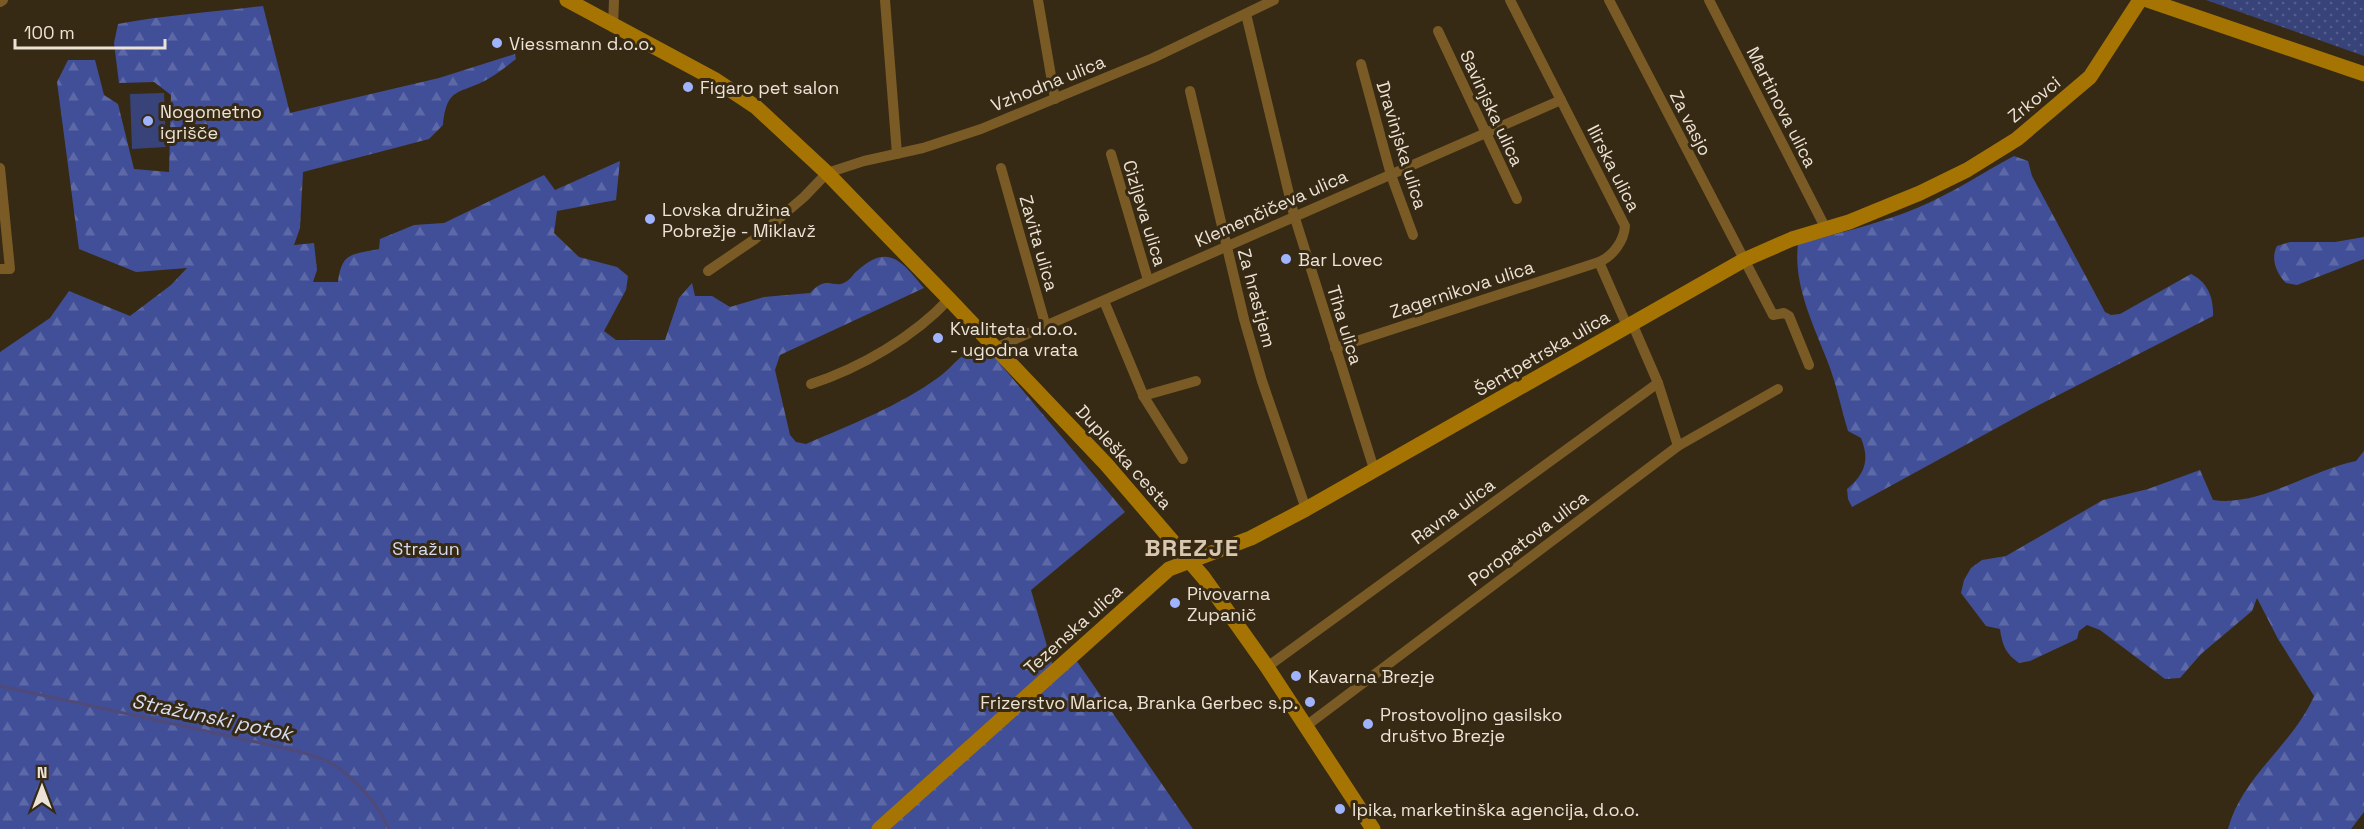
<svg xmlns="http://www.w3.org/2000/svg" width="2364" height="829" font-family="'Space Grotesk',sans-serif">
	<defs>
		<pattern id="grass-dots" width="8" height="8" patternUnits="userSpaceOnUse" patternTransform="scale(1.5)"><rect width="8" height="8" fill="#38437a"/><path d="M2 2h.1M6 6h.1" fill="none" stroke="#555e8c" stroke-width="1.8" stroke-linecap="round"/></pattern>
		<pattern id="forest-firs" width="22" height="20" patternUnits="userSpaceOnUse" patternTransform="scale(1.5)"><rect width="22" height="20" fill="#414f99"/><path d="M5 1l3.5 6h-7zM16 11l3.5 6h-7z" fill="#5d68a6"/></pattern>
	</defs>
	<rect width="100%" height="100%" fill="#372a14"/>
	<polygon fill="url(#grass-dots)" points="2206,0 2364,0 2364,56"/>
	<g fill="url(#forest-firs)">
		<path d="M 263,6 L 290,113 L 439,78 L 515,54 L 516,59 C 507,66 498,73 488,79 C 459,95 447,86 443,125 L 429,139 L 303,172 L 300,228 L 294,245 L 314,243 L 317,270 L 313,282 L 338,282 C 342,252 351,255 379,249 L 380,239 L 414,225 L 444,223 L 544,175 L 555,190 L 620,161 L 616,200 L 557,211 L 554,233 L 579,257 L 617,267 L 628,276 L 626,290 L 604,331 L 616,340 L 665,340 L 679,298 L 692,283 L 695,296 L 712,296 L 730,307 L 764,297 L 810,293 C 828,273 834,291 847,281 C 851,279 853,274 857,271 C 889,242 902,262 924,288 L 780,355 L 775,370 L 790,435 L 796,442 L 806,444 C 852,424 899,406 939,377 C 954,366 961,352 980,347 L 992,354 L 1125,512 L 1031,590 L 1055,674 L 1076,660 L 1193,829 L 0,829 L 0,352 L 50,318 L 69,291 L 130,316 L 171,285 L 187,268 L 136,272 L 79,249 L 57,82 L 68,60 L 95,60 L 104,95 L 118,104 L 134,169 L 169,172 L 171,95 L 154,82 L 119,83 L 114,43 L 118,24 C 166,15 215,12 263,6 Z"/>
		<path d="M 2014,156 L 2028,161 L 2032,176 L 2105,312 L 2111,315 L 2120,314 L 2191,274 C 2208,282 2214,299 2213,316 L 2035,407 L 1852,507 L 1848,499 L 1847,489 C 1865,474 1870,460 1861,438 L 1848,431 C 1841,408 1836,382 1827,360 C 1813,324 1793,284 1798,244 C 1838,233 1879,224 1917,208 C 1951,194 1982,173 2014,156 Z"/>
		<path d="M 2364,237 L 2364,259 L 2297,285 L 2286,283 C 2277,274 2270,259 2277,246 L 2290,242 L 2335,242 Z"/>
		<path d="M 2364,451 L 2364,812 L 2351,829 L 2228,829 C 2242,776 2293,745 2314,696 L 2278,639 L 2257,598 L 2252,611 L 2201,654 L 2180,678 L 2165,679 L 2100,630 L 2087,625 L 2079,631 L 2077,639 L 2030,661 L 2019,663 C 2006,654 2002,645 2000,629 L 1986,626 L 1961,593 L 1964,580 L 1971,568 L 1982,560 L 2006,556 L 2103,500 L 2148,489 L 2200,470 L 2213,500 C 2260,507 2310,470 2356,461 Z"/>
	</g>
	<polygon fill="#38437a" points="164,93 166,147 132,149 130,94"/>
	<g fill="none" stroke-linecap="round" stroke-linejoin="round">
		<path stroke="#504a78" stroke-width="3" d="M 0,686 L 297,751 C 307,754 319,757 329,762 C 354,776 377,803 389,829"/>
		<g stroke="#7a5b25" stroke-width="10">
			<polyline points="885,0 897,154"/>
			<polyline points="1038,0 1055,99"/>
			<polyline points="1609,0 1771,311 1773,315 1784,313 1789,316 1809,365"/>
			<polyline points="1709,0 1826,229"/>
			<polyline points="0,2 3,0"/>
			<polyline points="1246,14 1294,215 1374,469"/>
			<polyline points="613,27 614,0"/>
			<polyline points="1438,31 1517,199"/>
			<polyline points="1361,64 1391,175 1413,235"/>
			<polyline points="1190,91 1244,319 1262,381 1306,509"/>
			<polyline points="1111,154 1148,280"/>
			<polyline points="0,168 10,269 0,269"/>
			<polyline points="1001,168 1046,327"/>
			<polyline points="1599,262 1624,319 1635,330 1658,383 1678,446"/>
			<polyline points="708,271 755,239 804,197 827,173 864,161 923,148 981,129 1153,58 1274,0"/>
			<polyline points="1104,301 1144,397 1183,459"/>
			<polyline points="995,348 1561,100"/>
			<path d="M 1335,348 L 1599,262 C 1613,256 1624,241 1625,226 L 1510,0"/>
			<path d="M 811,384 C 860,368 914,337 949,299"/>
			<polyline points="1143,396 1196,381"/>
			<polyline points="1267,667 1658,383"/>
			<polyline points="1306,726 1678,446 1778,389"/>
		</g>
		<g stroke="#a57403" stroke-width="15">
			<polyline points="567,0 714,79 756,107 827,173 949,299 1106,464 1204,578 1267,667 1373,829"/>
			<polyline points="2147,0 2364,74"/>
			<polyline points="879,829 1169,569 1251,538 1306,509 1744,260 1792,239 1849,222 1920,193 1967,170 2017,139 2090,77 2140,0"/>
		</g>
	</g>
	<g fill="#a0b3fd" stroke="#372a14" stroke-width="2">
		<circle cx="497" cy="43" r="6"/>
		<circle cx="688" cy="87" r="6"/>
		<circle cx="148" cy="121" r="6"/>
		<circle cx="650" cy="219" r="6"/>
		<circle cx="1286" cy="259" r="6"/>
		<circle cx="938" cy="338" r="6"/>
		<circle cx="1175" cy="603" r="6"/>
		<circle cx="1296" cy="676" r="6"/>
		<circle cx="1310" cy="702" r="6"/>
		<circle cx="1368" cy="724" r="6"/>
		<circle cx="1340" cy="809" r="6"/>
	</g>
	<g text-anchor="middle" dominant-baseline="central" stroke-width="6" stroke-linejoin="round" paint-order="stroke">
		<g font-size="18" fill="#ece3d6" stroke="#372a14" text-anchor="start">
			<text x="509" y="43">Viessmann d.o.o.</text>
			<text x="700" y="87">Figaro pet salon</text>
			<text x="160" y="111">Nogometno<tspan x="160" dy="21">igrišče</tspan></text>
			<text x="662" y="209">Lovska družina<tspan x="662" dy="21">Pobrežje - Miklavž</tspan></text>
			<text x="1298" y="259">Bar Lovec</text>
			<text x="950" y="328">Kvaliteta d.o.o.<tspan x="950" dy="21">- ugodna vrata</tspan></text>
			<text x="1187" y="593">Pivovarna<tspan x="1187" dy="21">Zupanič</tspan></text>
			<text x="1308" y="676">Kavarna Brezje</text>
			<text x="1298" y="702" text-anchor="end">Frizerstvo Marica, Branka Gerbec s.p.</text>
			<text x="1380" y="714">Prostovoljno gasilsko<tspan x="1380" dy="21">društvo Brezje</tspan></text>
			<text x="1352" y="809">Ipika, marketinška agencija, d.o.o.</text>
		</g>
		<g font-size="18" fill="#ece3d6" stroke="#372a14">
			<text transform="translate(1048 83) rotate(-22)">Vzhodna ulica</text>
			<text transform="translate(2034 99) rotate(-39)">Zrkovci</text>
			<text transform="translate(1782 107) rotate(63)">Martinova ulica</text>
			<text transform="translate(1492 108) rotate(65)">Savinjska ulica</text>
			<text transform="translate(1691 123) rotate(63)">Za vasjo</text>
			<text transform="translate(1402 145) rotate(73)">Dravinjska ulica</text>
			<text transform="translate(1614 168) rotate(63)">Ilirska ulica</text>
			<text transform="translate(1271 208) rotate(-24)">Klemenčičeva ulica</text>
			<text transform="translate(1145 213) rotate(73)">Cizljeva ulica</text>
			<text transform="translate(1039 243) rotate(74)">Zavita ulica</text>
			<text transform="translate(1462 289) rotate(-18)">Zagernikova ulica</text>
			<text transform="translate(1257 298) rotate(75)">Za hrastjem</text>
			<text transform="translate(1345 325) rotate(73)">Tiha ulica</text>
			<text transform="translate(1542 353) rotate(-30)">Šentpetrska ulica</text>
			<text transform="translate(1124 457) rotate(48)">Dupleška cesta</text>
			<text transform="translate(1453 511) rotate(-36)">Ravna ulica</text>
			<text transform="translate(1528 538) rotate(-37)">Poropatova ulica</text>
			<text transform="translate(1073 629) rotate(-42)">Tezenska ulica</text>
		</g>
		<g font-size="18" fill="#d6ddf2" stroke="#372a14">
			<text x="426" y="548">Stražun</text>
		</g>
		<g font-size="20" font-style="italic" fill="#d7ddf2" stroke="#372a14">
			<text transform="translate(212 717) rotate(12)">Stražunski potok</text>
		</g>
		<g font-size="24" font-weight="bold" letter-spacing="1.5" fill="#d9c8af" stroke="#372a14">
			<text x="1192" y="547">BREZJE</text>
		</g>
	</g>
	<g transform="translate(42 787)" stroke="#372a14" stroke-width="4.5" paint-order="stroke">
	<path d="M0-4.5L10 22L0 15L-10 22Z" fill="#ece3d6"/>
	<text y="-9" font-size="16" font-weight="bold" text-anchor="middle" fill="#ece3d6">N</text>
	</g>
	<path d="M15 39v9h150v-9" fill="none" stroke="#ece3d6" stroke-width="3"/>
	<text x="24" y="39" font-size="18" fill="#ece3d6" stroke="#372a14" stroke-width="4.5" paint-order="stroke">100 m</text>
</svg>
